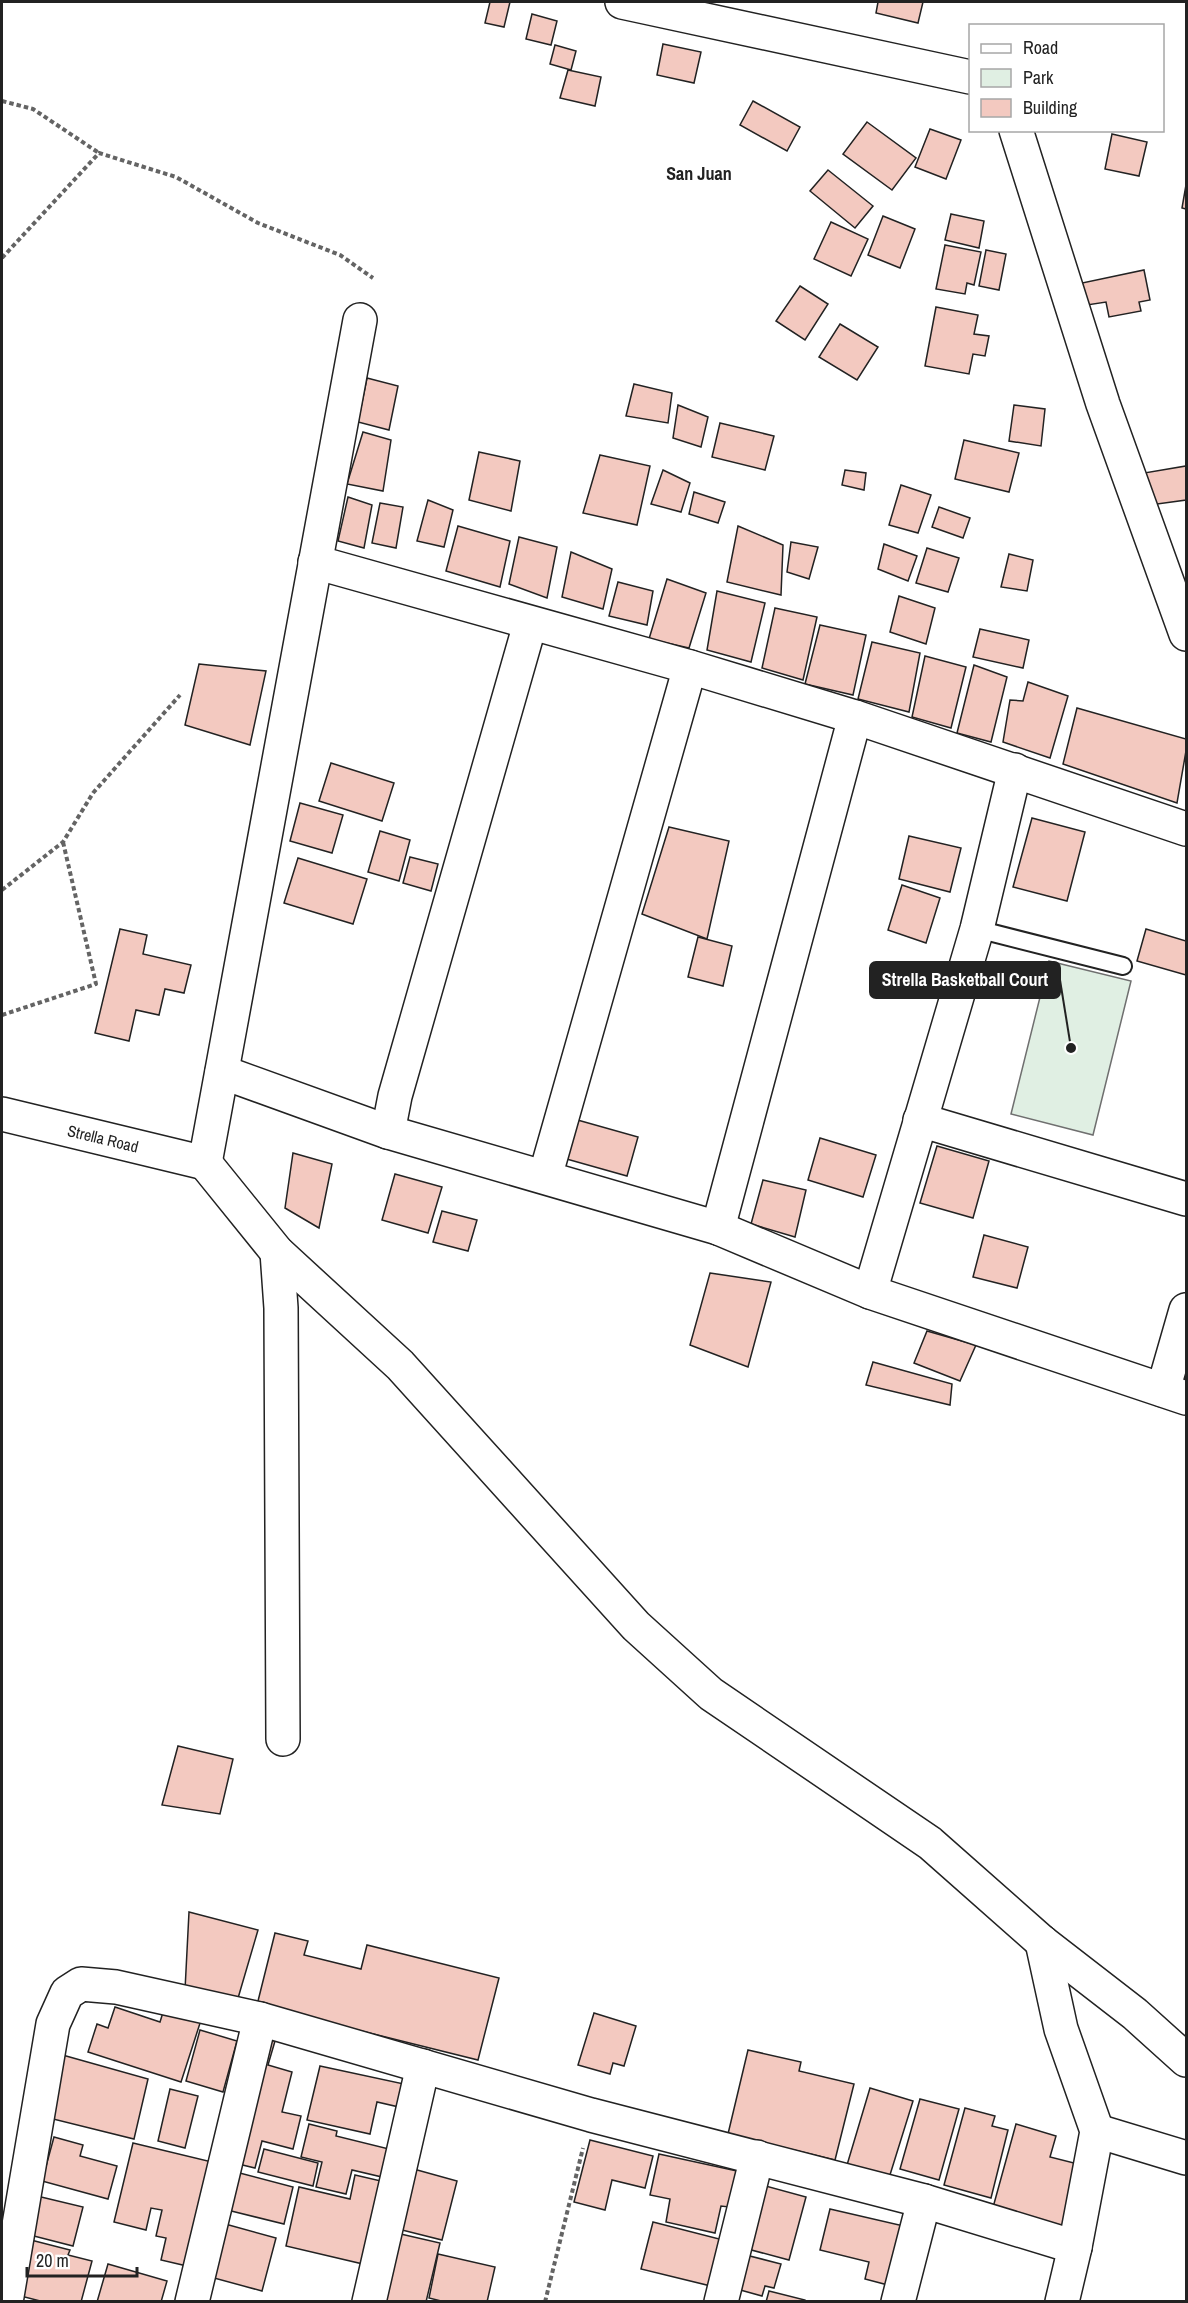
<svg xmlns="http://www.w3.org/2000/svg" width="1188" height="2303" font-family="'Archivo Narrow',sans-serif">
	<rect width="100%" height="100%" fill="#fff"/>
	<polygon fill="#e0efe3" stroke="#6f6f6f" stroke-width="1.5" points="1049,961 1131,981 1093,1135 1011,1114"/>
	<g fill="#f3c9c0" stroke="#222" stroke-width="1.5">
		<polygon points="490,2 510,2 504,27 485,23"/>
		<polygon points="878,2 923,2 918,23 876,13"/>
		<polygon points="532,14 557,21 551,45 526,39"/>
		<polygon points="663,44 701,52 694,83 657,75"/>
		<polygon points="555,45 576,51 571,70 550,64"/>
		<polygon points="568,70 601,77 595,106 560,98"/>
		<polygon points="753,101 800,127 787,151 740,125"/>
		<polygon points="867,122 916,158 892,190 843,154"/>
		<polygon points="930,129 961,140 946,179 915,167"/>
		<polygon points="1112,134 1147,142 1139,176 1105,169"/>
		<polygon points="828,170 873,206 855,228 810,191"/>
		<polygon points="1186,185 1186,209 1182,208"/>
		<polygon points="951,214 984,221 979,248 945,240"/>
		<polygon points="883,216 915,229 900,268 868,255"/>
		<polygon points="831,222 868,239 851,276 814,259"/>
		<polygon points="945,245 981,252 974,285 967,283 965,294 936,289"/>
		<polygon points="986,250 1006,254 999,290 979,286"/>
		<polygon points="1144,270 1150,300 1139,302 1141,311 1109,317 1106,302 1087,305 1082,283"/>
		<polygon points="800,286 828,304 805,340 776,321"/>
		<polygon points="936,307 978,315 974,334 989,336 985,356 973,354 969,374 925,366"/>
		<polygon points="840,324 878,347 857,380 819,357"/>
		<polygon points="367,378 398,386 389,430 358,422"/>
		<polygon points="634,384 672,393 668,423 626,416"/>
		<polygon points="678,405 708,417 701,447 673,438"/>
		<polygon points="1014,405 1045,409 1041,446 1009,441"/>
		<polygon points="720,423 774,436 765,470 712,457"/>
		<polygon points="363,432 391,440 383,491 347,484"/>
		<polygon points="964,440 1019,453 1009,492 955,479"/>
		<polygon points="479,452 520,461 511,511 469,500"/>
		<polygon points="600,455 650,466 637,525 583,513"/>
		<polygon points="1186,466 1186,500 1150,505 1144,473"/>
		<polygon points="663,470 690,483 681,512 651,504"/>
		<polygon points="845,470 866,473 864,490 842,485"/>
		<polygon points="901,485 931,495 918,533 889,525"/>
		<polygon points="694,492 725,502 718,523 689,514"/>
		<polygon points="348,497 372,505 364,548 338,541"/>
		<polygon points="428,500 453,510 444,547 417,541"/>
		<polygon points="380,503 403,507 396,548 372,543"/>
		<polygon points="939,507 970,518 963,538 932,527"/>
		<polygon points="458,526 510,541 500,587 446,571"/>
		<polygon points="738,526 783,545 781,595 727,582"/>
		<polygon points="519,537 557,547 547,598 509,584"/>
		<polygon points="791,542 818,547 809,579 787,572"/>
		<polygon points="884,544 917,556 908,581 878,569"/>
		<polygon points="927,548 959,558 948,592 916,583"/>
		<polygon points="571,552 612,569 603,609 562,597"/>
		<polygon points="1009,554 1033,560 1027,591 1001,587"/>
		<polygon points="667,579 706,593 689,648 649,639"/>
		<polygon points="618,582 653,591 647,625 609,616"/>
		<polygon points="717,591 765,603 751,662 707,650"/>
		<polygon points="899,596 935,608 926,644 890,632"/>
		<polygon points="775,608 817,617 803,680 762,668"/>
		<polygon points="820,625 866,635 853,695 805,684"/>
		<polygon points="980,629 1029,640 1023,668 973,657"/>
		<polygon points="872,642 920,653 909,712 858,699"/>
		<polygon points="925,656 966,667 951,728 912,717"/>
		<polygon points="199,664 266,671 250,745 185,725"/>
		<polygon points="974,665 1007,677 991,742 957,733"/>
		<polygon points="1028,682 1068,696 1050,758 1003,742 1010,700 1023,701"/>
		<polygon points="1077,708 1186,739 1186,751 1177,803 1063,764"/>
		<polygon points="331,763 394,783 382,821 319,801"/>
		<polygon points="300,803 343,815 332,853 290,841"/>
		<polygon points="1032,818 1085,832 1067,901 1013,887"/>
		<polygon points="669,827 729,841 707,939 642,914"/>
		<polygon points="380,831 410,840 399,881 368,872"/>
		<polygon points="909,836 961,848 950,892 899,879"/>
		<polygon points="410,857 438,864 431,891 403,883"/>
		<polygon points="298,858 367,879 353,924 284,903"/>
		<polygon points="902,885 940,898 926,943 888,930"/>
		<polygon points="120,929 147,935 143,954 191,965 184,993 165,989 159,1015 136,1010 129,1041 95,1033"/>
		<polygon points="1146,929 1186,941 1186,975 1137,961"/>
		<polygon points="698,937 732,946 723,986 688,977"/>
		<polygon points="574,1119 638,1137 627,1176 563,1158"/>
		<polygon points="820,1138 876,1155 863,1197 808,1180"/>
		<polygon points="937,1146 989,1161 973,1218 920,1203"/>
		<polygon points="293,1153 332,1164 319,1228 285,1208"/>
		<polygon points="395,1174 442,1187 428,1233 382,1220"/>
		<polygon points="763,1180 806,1190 795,1237 751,1224"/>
		<polygon points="442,1211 477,1220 468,1251 433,1242"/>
		<polygon points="984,1235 1028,1247 1017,1288 973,1277"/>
		<polygon points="710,1273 771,1282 748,1367 690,1345"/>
		<polygon points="927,1331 976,1345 960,1381 914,1363"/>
		<polygon points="873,1362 952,1384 950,1405 866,1385"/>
		<polygon points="178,1746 233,1759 220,1814 162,1805"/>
		<polygon points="189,1912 258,1930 236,2005 185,1990"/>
		<polygon points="275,1933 308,1941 304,1955 361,1969 367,1945 499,1978 478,2060 257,2005"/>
		<polygon points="165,2006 202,2017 181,2082 88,2052 97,2024 108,2028 115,2007 160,2022"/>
		<polygon points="594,2013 636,2026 624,2066 613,2063 610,2074 578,2065"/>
		<polygon points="200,2030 237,2041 223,2092 186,2081"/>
		<polygon points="260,2038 275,2041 268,2065 292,2072 282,2112 301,2116 293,2149 262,2141 255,2168 230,2162"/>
		<polygon points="748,2050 801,2062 799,2071 854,2084 835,2160 728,2134"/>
		<polygon points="59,2054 148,2079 134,2139 45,2117"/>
		<polygon points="320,2066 404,2084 399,2107 377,2102 370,2134 307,2120"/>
		<polygon points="870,2088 913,2101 889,2178 847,2165"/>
		<polygon points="170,2089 198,2096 185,2148 158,2141"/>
		<polygon points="920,2099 959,2109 939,2180 900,2169"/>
		<polygon points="965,2108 995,2116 992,2126 1008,2130 991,2198 944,2185"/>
		<polygon points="309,2124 337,2131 336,2136 389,2149 382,2177 352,2170 346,2194 316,2187 322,2162 301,2157"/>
		<polygon points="1016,2124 1056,2136 1050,2157 1078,2164 1061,2230 992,2211"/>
		<polygon points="54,2137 83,2145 80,2156 117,2166 108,2199 42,2181"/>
		<polygon points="590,2140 653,2156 645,2188 612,2180 605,2210 574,2202"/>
		<polygon points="133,2143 212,2162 187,2266 161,2260 166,2238 156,2236 162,2210 151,2208 146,2230 114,2222"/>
		<polygon points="264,2149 318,2163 313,2186 258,2172"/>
		<polygon points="659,2154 737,2171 729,2207 721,2206 715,2233 666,2222 670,2199 650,2195"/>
		<polygon points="410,2168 457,2181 442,2240 394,2228"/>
		<polygon points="232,2171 293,2187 284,2224 223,2209"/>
		<polygon points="355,2175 381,2181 363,2264 286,2246 299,2187 350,2199"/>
		<polygon points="758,2184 806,2197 789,2260 740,2247"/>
		<polygon points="37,2196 83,2207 73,2246 26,2234"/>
		<polygon points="830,2209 908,2227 888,2285 865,2279 869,2262 820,2250"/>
		<polygon points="218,2222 276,2238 262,2291 203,2275"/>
		<polygon points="653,2222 727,2241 715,2287 641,2269"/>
		<polygon points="392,2232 440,2243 426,2302 376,2302"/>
		<polygon points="27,2239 70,2250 68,2255 92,2261 81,2302 44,2302 13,2294"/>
		<polygon points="438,2254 495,2267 487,2302 445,2302 429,2298"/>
		<polygon points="742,2254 781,2264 774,2288 765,2286 762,2296 733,2288"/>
		<polygon points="108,2264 167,2281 161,2302 97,2302"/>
		<polygon points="769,2291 805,2300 805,2302 766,2302"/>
	</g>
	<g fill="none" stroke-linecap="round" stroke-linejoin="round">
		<g stroke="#222" stroke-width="20">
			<polyline id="lane" points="977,929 1123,966"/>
		</g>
		<g stroke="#222" stroke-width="36">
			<g id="street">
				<polyline points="622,2 970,77"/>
				<polyline points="1016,130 1103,404 1186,634"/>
				<polyline points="315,562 690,667 855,717 1186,829"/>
				<polyline points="222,1072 388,1132 718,1228 870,1292 1186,1398"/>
				<path id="s1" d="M 2,1114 L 205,1163"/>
				<polyline points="920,1120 1186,1199"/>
				<polyline points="388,1132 395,1096 530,624"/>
				<polyline points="205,1163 277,1252 400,1365 636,1626 711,1694 930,1843 1042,1942 1135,2014 1186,2060"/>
				<polyline points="205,1163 360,320"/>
				<polyline points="545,1177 690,667"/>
				<polyline points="718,1228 855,717"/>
				<polyline points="277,1252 281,1308 283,1739"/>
				<polyline points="870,1292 977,929 1015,770"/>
				<polyline points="1163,1390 1186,1310"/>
				<polyline points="1042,1942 1061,2029 1097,2131 1075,2247 1062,2302"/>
				<polyline points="1097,2131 1186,2158"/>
				<polyline points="6,2302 53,2024 67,1993 81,1984 116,1987 260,2019 591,2115 924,2201 1075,2247"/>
				<polyline points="192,2302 260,2019"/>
				<polyline points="369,2302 423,2066"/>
				<polyline points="721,2302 757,2157"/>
				<polyline points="898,2302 924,2201"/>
			</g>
		</g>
		<g stroke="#646464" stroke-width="4" stroke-dasharray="4.5 3" stroke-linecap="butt">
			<polyline points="2,101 33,109 99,153"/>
			<polyline points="2,258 99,153 176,177 258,223 340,255 373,278"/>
			<polyline points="2,890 63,842 93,793 180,695"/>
			<polyline points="2,1015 96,984 63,842"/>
			<polyline points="545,2302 583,2148"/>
		</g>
		<use href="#lane" stroke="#fff" stroke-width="16"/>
		<use href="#street" stroke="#fff" stroke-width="33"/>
	</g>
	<g text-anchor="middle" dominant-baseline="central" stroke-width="4.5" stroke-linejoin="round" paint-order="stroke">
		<g font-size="16" fill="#222" stroke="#fff">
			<text stroke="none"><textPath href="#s1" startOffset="104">Strella Road</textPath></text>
		</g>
		<g font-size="18" font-weight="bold" fill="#222" stroke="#fff">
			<text x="699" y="173">San Juan</text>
		</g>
	</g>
	<path fill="none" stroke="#222" stroke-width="2" d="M1071 1048L1060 980"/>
	<circle fill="#222" stroke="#fff" stroke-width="2" cx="1071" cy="1048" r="6"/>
	<rect fill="#222" stroke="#222" stroke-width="2" x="870" y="962" width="190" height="36" rx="6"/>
	<g font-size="18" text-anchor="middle" font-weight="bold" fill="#fff">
		<text x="965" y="986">Strella Basketball Court</text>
	</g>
	<rect width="1188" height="2303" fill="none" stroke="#222222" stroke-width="6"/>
	<rect x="969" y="24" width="195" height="108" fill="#ffffff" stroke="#a7a7a7" stroke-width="1.5"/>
	<rect x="981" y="44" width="30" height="9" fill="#ffffff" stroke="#a7a7a7" stroke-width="1.5"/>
	<text x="1023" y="54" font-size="18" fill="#222222">Road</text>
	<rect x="981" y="69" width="30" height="18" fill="#e0efe3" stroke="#a7a7a7" stroke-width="1.5"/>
	<text x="1023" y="84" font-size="18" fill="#222222">Park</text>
	<rect x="981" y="99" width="30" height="18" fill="#f3c9c0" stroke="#a7a7a7" stroke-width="1.5"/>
	<text x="1023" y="114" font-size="18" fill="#222222">Building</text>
	<path d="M27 2267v9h110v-9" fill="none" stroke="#222222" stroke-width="3"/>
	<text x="36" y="2267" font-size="18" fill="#222222" stroke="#ffffff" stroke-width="4.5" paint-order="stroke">20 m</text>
</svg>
